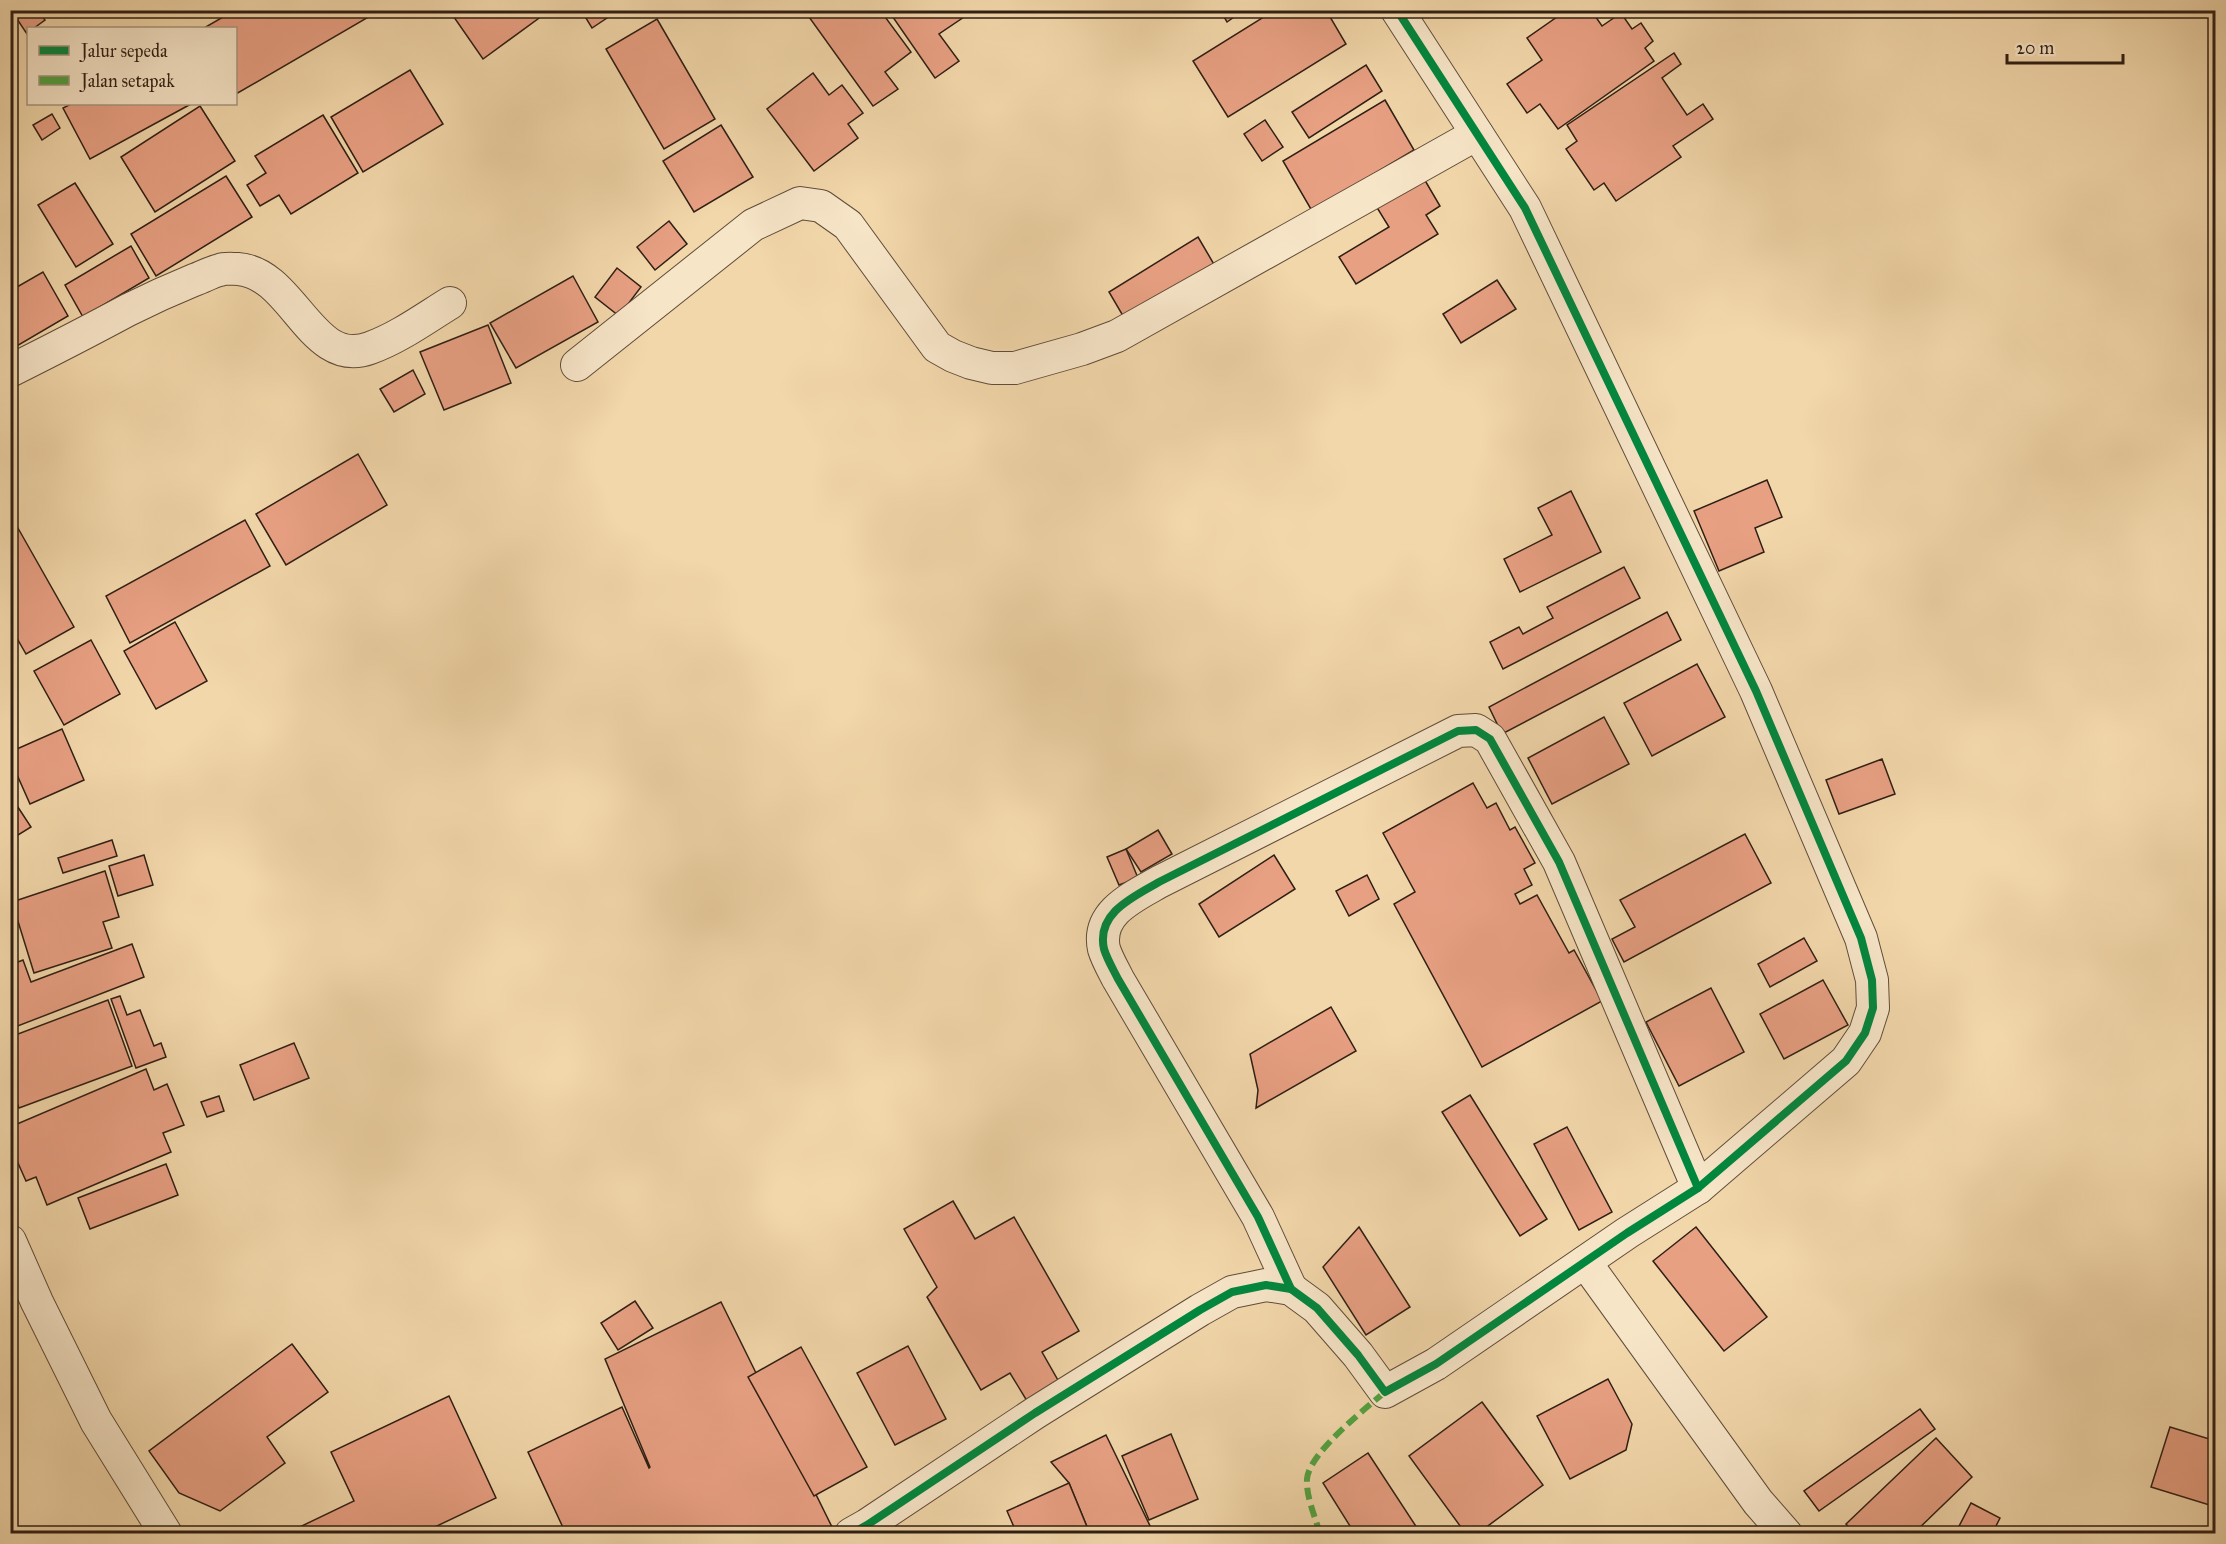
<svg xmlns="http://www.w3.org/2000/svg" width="2226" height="1544" font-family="'IM FELL Great Primer',serif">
	<rect width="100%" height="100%" fill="#f2d7aa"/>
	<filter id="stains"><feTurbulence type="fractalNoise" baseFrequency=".00333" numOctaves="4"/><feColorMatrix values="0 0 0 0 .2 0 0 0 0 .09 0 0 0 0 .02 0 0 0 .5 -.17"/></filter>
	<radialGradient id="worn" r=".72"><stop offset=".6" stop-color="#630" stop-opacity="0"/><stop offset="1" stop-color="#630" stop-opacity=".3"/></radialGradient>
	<g fill="#e8a083" stroke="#2f1f14" stroke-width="1.5">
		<polygon points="11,10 38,10 45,20 34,28 28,28 27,34"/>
		<polygon points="235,10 370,10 372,15 236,94 236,28 204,28"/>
		<polygon points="449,10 545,10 546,13 483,59"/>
		<polygon points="581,10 619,10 592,28"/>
		<polygon points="804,10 880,10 911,52 885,72 898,89 873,106"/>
		<polygon points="888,10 969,10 970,13 939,34 959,61 935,78"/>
		<polygon points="1220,10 1244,10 1227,22"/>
		<polygon points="1275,10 1326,10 1346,44 1228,117 1193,61"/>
		<polygon points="1567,10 1591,10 1602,26 1621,13 1632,29 1641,23 1653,41 1645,48 1654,61 1558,129 1540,104 1527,113 1507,84 1542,60 1527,38"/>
		<polygon points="657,19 715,119 664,149 606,49"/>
		<polygon points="1674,53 1681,64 1662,78 1687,115 1703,104 1713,119 1673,146 1681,157 1616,201 1604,183 1594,190 1566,149 1577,141 1567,125"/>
		<polygon points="1366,65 1382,91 1309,138 1292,112"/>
		<polygon points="410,70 443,124 363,172 331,117"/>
		<polygon points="813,73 829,95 842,85 863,113 848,124 858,138 814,171 767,109"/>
		<polygon points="1385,100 1414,150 1312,211 1283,161"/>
		<polygon points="71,104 191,104 90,159 63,108"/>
		<polygon points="200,106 235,161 155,212 121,157"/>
		<polygon points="52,114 60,128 42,140 33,125"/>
		<polygon points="323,115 358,173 291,214 279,195 260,206 247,185 266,173 255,156"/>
		<polygon points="1265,120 1283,147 1262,161 1244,134"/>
		<polygon points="721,125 753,177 694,212 663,161"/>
		<polygon points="226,176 252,217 156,276 131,234"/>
		<polygon points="1423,177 1440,206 1426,215 1438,234 1356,284 1339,257 1389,227 1376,206"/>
		<polygon points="75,183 113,244 76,267 38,205"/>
		<polygon points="669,221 687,244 655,270 637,247"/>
		<polygon points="1198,237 1215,266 1126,321 1109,292"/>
		<polygon points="131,246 149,278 83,317 65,285"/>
		<polygon points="617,268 641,287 619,316 595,297"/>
		<polygon points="43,272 68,316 10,350 10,291"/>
		<polygon points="573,276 598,322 516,368 490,323"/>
		<polygon points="1497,280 1516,309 1461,343 1443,314"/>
		<polygon points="488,325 511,383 444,410 420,352"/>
		<polygon points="413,370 425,394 394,412 380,389"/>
		<polygon points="358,454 387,505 286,565 256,514"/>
		<polygon points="1767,480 1782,517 1755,528 1764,552 1719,571 1694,511"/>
		<polygon points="1571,491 1601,552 1520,592 1504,559 1552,535 1538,508"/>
		<polygon points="10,514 74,627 26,654 10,626"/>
		<polygon points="245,520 270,566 130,643 106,596"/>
		<polygon points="1624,567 1640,598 1503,669 1490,642 1519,627 1523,634 1553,618 1547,607"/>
		<polygon points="1667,612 1681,640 1502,734 1489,707"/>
		<polygon points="175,622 207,681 156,709 124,651"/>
		<polygon points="91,640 120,694 64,725 34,671"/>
		<polygon points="1697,664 1725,717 1652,756 1624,703"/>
		<polygon points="1604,717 1629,764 1552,804 1528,758"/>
		<polygon points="62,729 84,780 30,804 10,759 10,752"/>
		<polygon points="1882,759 1895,794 1839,814 1826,780"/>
		<polygon points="1473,783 1487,808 1496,803 1510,830 1515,827 1535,863 1524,869 1532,885 1515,894 1520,904 1537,895 1569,953 1574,950 1602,1001 1482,1067 1394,904 1415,892 1383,833"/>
		<polygon points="10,795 31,827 10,840"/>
		<polygon points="1158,830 1172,854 1141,872 1126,849"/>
		<polygon points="1745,834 1771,883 1624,962 1612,939 1635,927 1620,900"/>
		<polygon points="112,840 117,856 63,873 58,858"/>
		<polygon points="1126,849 1138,878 1119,885 1107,857"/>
		<polygon points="144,855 153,885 118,896 109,866"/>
		<polygon points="1274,855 1295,889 1219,937 1199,904"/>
		<polygon points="105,871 119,917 103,922 112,948 34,973 12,902"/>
		<polygon points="1367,875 1379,899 1349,916 1336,891"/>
		<polygon points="1804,938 1817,961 1770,987 1758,964"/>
		<polygon points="132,944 144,977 10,1029 10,965 23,960 31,982"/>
		<polygon points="1823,980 1848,1025 1784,1059 1760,1014"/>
		<polygon points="1711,988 1744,1052 1679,1086 1646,1022"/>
		<polygon points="120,996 127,1015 140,1010 154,1046 161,1043 166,1057 136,1068 111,999"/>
		<polygon points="108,1000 132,1066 19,1108 10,1084 10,1037"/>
		<polygon points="1331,1007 1356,1051 1256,1108 1258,1090 1250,1054"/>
		<polygon points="294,1043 309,1078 254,1100 240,1065"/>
		<polygon points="146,1069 154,1090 167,1084 184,1125 163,1133 171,1152 47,1205 36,1177 26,1181 10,1145 10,1127"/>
		<polygon points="1470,1095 1547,1219 1520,1236 1442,1112"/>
		<polygon points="219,1096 224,1111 207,1117 201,1102"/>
		<polygon points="1567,1127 1612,1212 1579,1230 1534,1144"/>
		<polygon points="166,1164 178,1195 90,1229 78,1198"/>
		<polygon points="953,1201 975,1239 1014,1217 1079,1331 1042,1352 1059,1382 1027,1401 1010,1373 981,1390 927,1297 937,1287 904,1229"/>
		<polygon points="1359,1227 1410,1307 1366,1335 1323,1267"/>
		<polygon points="1696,1227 1767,1317 1724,1351 1653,1261"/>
		<polygon points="635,1301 653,1328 618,1350 601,1323"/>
		<polygon points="721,1302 834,1531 829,1534 566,1534 528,1452 622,1407 649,1468 650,1467 605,1359"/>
		<polygon points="292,1344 328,1392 267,1437 285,1463 220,1511 179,1493 149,1451"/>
		<polygon points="908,1346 946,1419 895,1445 857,1373"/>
		<polygon points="801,1347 867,1467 814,1496 748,1377"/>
		<polygon points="1608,1379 1632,1424 1626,1450 1570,1479 1537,1416"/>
		<polygon points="449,1396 496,1498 420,1534 285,1534 354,1501 331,1452"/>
		<polygon points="1482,1402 1543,1485 1477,1534 1466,1534 1409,1456"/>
		<polygon points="1920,1409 1935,1429 1819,1511 1804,1491"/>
		<polygon points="2170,1427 2216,1441 2216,1507 2151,1487"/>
		<polygon points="1171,1434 1198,1499 1149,1520 1122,1456"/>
		<polygon points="1106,1435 1154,1534 1090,1534 1069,1483 1051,1462"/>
		<polygon points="1936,1438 1972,1477 1913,1534 1855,1534 1846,1524"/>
		<polygon points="1368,1453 1421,1534 1355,1534 1323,1483"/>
		<polygon points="1069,1483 1090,1534 1017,1534 1007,1511"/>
		<polygon points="1971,1503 2000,1518 1992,1534 1955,1534"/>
	</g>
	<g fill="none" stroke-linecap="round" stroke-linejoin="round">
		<g stroke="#604d3a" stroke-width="34">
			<g id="street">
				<polyline points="577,365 753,225 800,203 821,206 848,225 937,347 953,356 971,363 992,368 1015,368 1082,349 1117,336 1477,134"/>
				<path d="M 10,371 C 50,351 89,331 128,310 C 150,299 172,289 194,280 C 203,277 211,272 220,270 C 225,268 232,269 238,269 C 294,273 311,370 370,348 C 398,338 424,319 450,303"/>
				<polyline points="10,1241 37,1302 96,1421 166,1534"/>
				<polyline points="1585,1262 1758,1502 1786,1534"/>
				<path d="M 1291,1289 L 1258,1217 L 1118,979 C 1113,969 1107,959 1104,949 C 1096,913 1133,897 1159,882 L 1458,731 L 1476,730 L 1490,739 L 1559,862 L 1698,1188"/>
				<polyline points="851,1534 867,1525 1035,1413 1200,1310 1232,1292 1266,1285 1291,1289 1317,1308 1358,1355 1385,1392 1436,1364 1627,1233 1698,1188 1846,1061 1865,1033 1873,1008 1872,980 1861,938 1756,691 1525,208 1397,10"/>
			</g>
		</g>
		<use href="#street" stroke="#f7e5c8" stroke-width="32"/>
		<path stroke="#52a23f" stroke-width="6" stroke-dasharray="12 6" stroke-linecap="butt" d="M 1320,1534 C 1315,1516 1306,1497 1307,1479 C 1309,1453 1365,1409 1385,1392"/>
		<g stroke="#f7e5c8" stroke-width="11">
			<g id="cycleway">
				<path d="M 1291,1289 L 1258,1217 L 1118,979 C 1113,969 1107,959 1104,949 C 1096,913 1133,897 1159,882 L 1458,731 L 1476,730 L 1490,739 L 1559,862 L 1698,1188"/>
				<polyline points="851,1534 867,1525 1035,1413 1200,1310 1232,1292 1266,1285 1291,1289 1317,1308 1358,1355 1385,1392 1436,1364 1627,1233 1698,1188 1846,1061 1865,1033 1873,1008 1872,980 1861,938 1756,691 1525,208 1397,10"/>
			</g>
		</g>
		<use href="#cycleway" stroke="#00873e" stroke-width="8"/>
	</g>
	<rect width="2226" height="1544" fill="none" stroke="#f2d7aa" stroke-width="36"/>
	<rect x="12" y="12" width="2202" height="1520" fill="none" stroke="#2f1f14" stroke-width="3"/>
	<rect x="18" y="18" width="2190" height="1508" fill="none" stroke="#2f1f14" stroke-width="1.5"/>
	<rect x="27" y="27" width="210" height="78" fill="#f7e5c8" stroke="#a79680" stroke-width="1.5"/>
	<rect x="39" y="46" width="30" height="9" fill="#00873e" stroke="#a79680" stroke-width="1.5"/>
	<text x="81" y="57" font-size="18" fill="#2f1f14">Jalur sepeda</text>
	<rect x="39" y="76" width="30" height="9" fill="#52a23f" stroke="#a79680" stroke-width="1.5"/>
	<text x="81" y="87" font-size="18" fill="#2f1f14">Jalan setapak</text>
	<path d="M2007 54v9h116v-9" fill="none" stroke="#2f1f14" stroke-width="3"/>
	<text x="2016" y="54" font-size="18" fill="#2f1f14" stroke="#f7e5c8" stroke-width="4.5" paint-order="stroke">20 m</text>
	<rect width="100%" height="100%" filter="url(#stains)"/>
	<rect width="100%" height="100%" fill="url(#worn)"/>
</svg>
